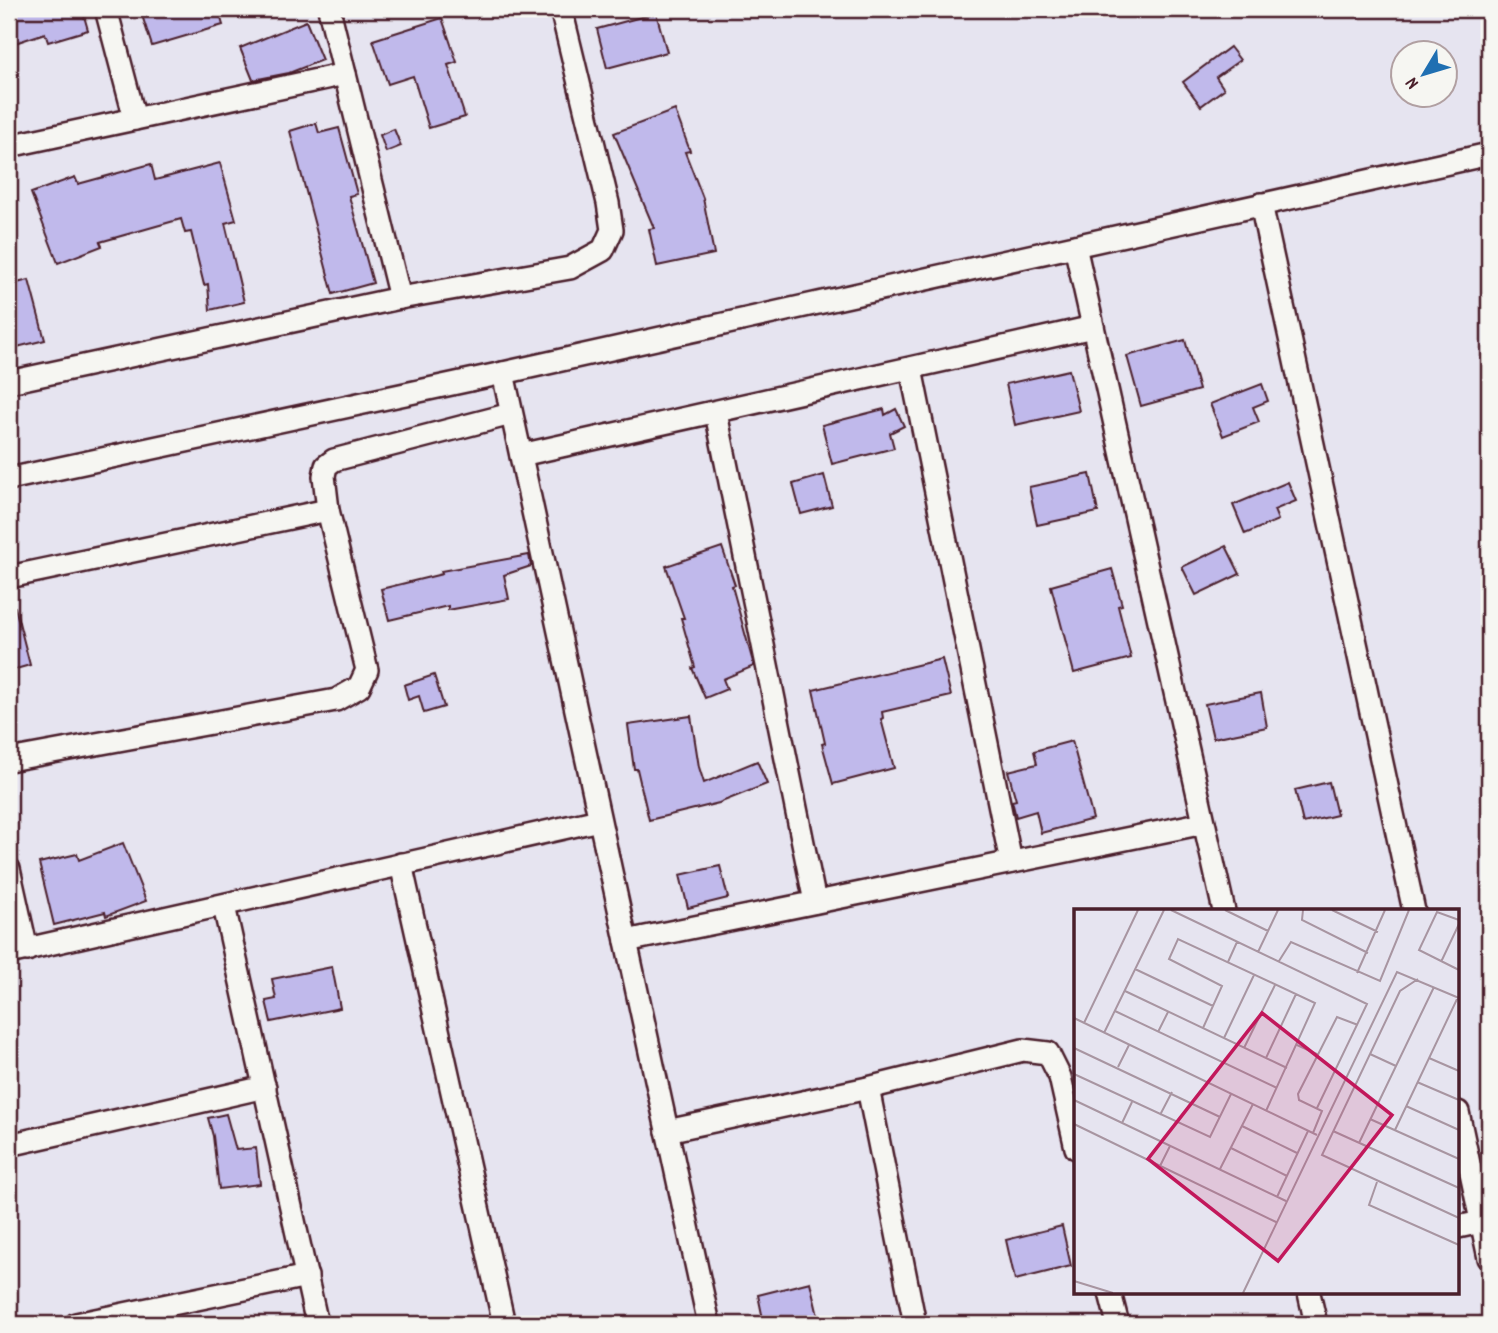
<svg xmlns="http://www.w3.org/2000/svg" width="1498" height="1333" font-family="Dekko,sans-serif">
	<rect width="100%" height="100%" fill="#e6e4f0"/>
	<filter id="ink" filterUnits="userSpaceOnUse"><feTurbulence type="fractalNoise" baseFrequency=".0143" numOctaves="2"/><feDisplacementMap in="SourceGraphic" scale="14" xChannelSelector="R" yChannelSelector="G"/><feConvolveMatrix kernelMatrix="1 2 1 2 8 2 1 2 1" color-interpolation-filters="sRGB"/></filter>
	<g filter="url(#ink)">
		<g fill="#c0b9eb" stroke="#4a1f2b" stroke-width="2">
			<polygon points="9,9 82,9 88,30 48,42 45,33 9,45"/>
			<polygon points="140,9 218,9 223,25 152,46"/>
			<polygon points="656,13 667,52 607,68 597,29"/>
			<polygon points="442,18 457,62 448,65 465,117 429,128 413,76 388,84 373,40"/>
			<polygon points="306,21 322,60 289,73 253,80 240,48"/>
			<polygon points="1230,47 1240,60 1216,77 1224,89 1201,106 1183,82"/>
			<polygon points="675,110 690,151 685,152 703,198 714,254 657,266 649,229 654,228 614,133"/>
			<polygon points="316,123 319,133 339,128 357,194 349,196 373,283 333,294 290,131"/>
			<polygon points="394,129 401,146 386,152 380,135"/>
			<polygon points="220,163 236,220 225,223 244,302 210,310 208,284 204,285 191,232 185,233 181,219 100,242 102,246 58,263 31,193 75,177 78,184 151,164 155,180"/>
			<polygon points="29,280 45,340 9,349 9,285"/>
			<polygon points="1185,340 1199,390 1141,406 1127,356"/>
			<polygon points="1069,370 1079,411 1015,425 1006,384"/>
			<polygon points="1262,384 1268,401 1253,407 1259,422 1223,436 1210,404"/>
			<polygon points="884,409 885,415 896,409 904,426 890,433 894,448 832,464 822,425"/>
			<polygon points="1090,474 1098,512 1037,525 1029,487"/>
			<polygon points="824,475 832,506 801,514 793,484"/>
			<polygon points="1288,482 1296,501 1274,510 1278,520 1245,534 1233,505"/>
			<polygon points="1226,546 1240,574 1196,595 1182,567"/>
			<polygon points="722,547 735,585 732,586 754,666 723,679 727,689 705,698 692,668 695,667 681,618 684,618 666,566"/>
			<polygon points="529,555 531,566 504,575 509,599 448,610 448,606 389,620 381,589 442,574 441,571"/>
			<polygon points="1112,569 1122,605 1118,606 1131,658 1074,673 1051,586"/>
			<polygon points="9,607 15,607 30,665 9,671"/>
			<polygon points="942,659 951,696 882,712 883,718 881,719 894,768 833,784 822,744 825,743 813,690"/>
			<polygon points="434,675 444,707 424,713 419,696 408,700 404,685"/>
			<polygon points="1261,693 1267,727 1213,738 1205,704"/>
			<polygon points="691,716 699,767 704,783 757,761 767,784 719,803 649,820 637,769 634,769 628,725"/>
			<polygon points="1072,741 1093,819 1041,833 1036,811 1016,817 1012,801 1016,800 1008,771 1037,764 1034,751"/>
			<polygon points="1329,782 1337,815 1303,823 1295,790"/>
			<polygon points="123,843 146,901 106,916 105,912 54,925 39,863 77,854 79,860"/>
			<polygon points="720,866 728,898 688,908 680,875"/>
			<polygon points="332,967 340,1008 271,1022 266,1001 276,999 272,979"/>
			<polygon points="226,1114 236,1150 256,1148 260,1184 219,1189 213,1136 208,1118"/>
			<polygon points="1062,1226 1071,1266 1015,1280 1006,1240"/>
			<polygon points="810,1282 818,1316 780,1324 764,1324 758,1295"/>
		</g>
		<g fill="none" stroke-linecap="round" stroke-linejoin="round">
			<g stroke="#4a1f2b" stroke-width="26">
				<g id="minor">
					<polyline points="106,9 135,119"/>
					<polyline points="329,9 400,298"/>
					<polyline points="9,146 345,74"/>
					<polyline points="1261,204 1414,911"/>
					<polyline points="1075,246 1224,911"/>
					<polyline points="911,369 1011,862"/>
					<polyline points="503,373 709,1324"/>
					<polyline points="9,382 400,298 570,268 603,250 612,230 608,203 561,9"/>
					<polyline points="716,413 815,902"/>
					<polyline points="521,455 1093,327"/>
					<polyline points="9,479 503,373 1489,154"/>
					<polyline points="9,577 328,510"/>
					<polyline points="9,760 336,700 359,687 367,670 328,510 324,476 326,466 334,460 511,414"/>
					<polyline points="401,864 504,1324"/>
					<polyline points="9,869 27,950"/>
					<polyline points="224,906 317,1324"/>
					<polyline points="626,941 1204,823"/>
					<polyline points="9,953 599,820"/>
					<polyline points="868,1088 915,1324"/>
					<polyline points="1458,1112 1489,1258"/>
					<polyline points="667,1131 868,1088 1023,1050 1048,1053 1060,1077 1076,1148"/>
					<polyline points="9,1145 265,1087"/>
					<polyline points="1458,1227 1481,1222"/>
					<polyline points="1110,1293 1118,1324"/>
					<polyline points="1309,1293 1316,1324"/>
					<polyline points="76,1324 307,1276"/>
				</g>
			</g>
			<use href="#minor" stroke="#f6f6f2" stroke-width="21"/>
		</g>
	</g>
	<g transform="translate(1074 909)">
		<rect width="385" height="385" fill="#e6e4f0"/>
		<path fill="none" stroke="#a895a1" stroke-width="2" d="M 97,1 L 293,95 L 243,199M 151,1 L 194,22M 229,1 L 228,11 L 294,44M 258,1 L 304,23M 385,11 L 363,3 L 345,41 L 385,61M 184,43 L 204,1M 205,52 L 217,33 L 306,72 L 335,1M 154,53 L 163,33M 367,53 L 385,15M 61,60 L 139,97M 283,64 L 311,1M 344,70 L 326,82 L 248,246 L 385,309M 51,82 L 213,159M 41,102 L 203,179M 0,109 L 243,226M 10,114 L 64,1M 129,119 L 148,77 L 95,50 L 104,30 L 241,94 L 192,202M 84,123 L 94,103M 30,124 L 90,1M 150,129 L 180,66M 223,136 L 245,146M 0,139 L 146,208M 170,139 L 201,76M 296,145 L 322,157M 192,149 L 222,85M 355,149 L 385,162M 44,158 L 55,136M 0,165 L 136,228 L 157,185M 343,173 L 385,191M 0,191 L 212,292M 332,197 L 385,221M 86,206 L 98,183M 296,210 L 385,250M 48,214 L 58,193M 0,215 L 202,313M 168,217 L 223,244M 321,221 L 384,88M 259,222 L 385,279M 239,224 L 248,202 L 225,191 L 224,185 L 263,108 L 284,116M 285,234 L 360,78M 157,239 L 213,267M 86,257 L 96,237M 146,260 L 179,195M 303,273 L 295,296 L 385,336M 203,288 L 234,222M 0,372 L 39,384M 169,384 L 323,63 L 385,89"/>
		<path fill="#c2185b" fill-opacity="0.15" stroke="#c2185b" stroke-width="3.5" d="M 188,104 L 318,206 L 204,352 L 74,250 Z"/>
		<rect width="385" height="385" fill="none" stroke="#4a1f2b" stroke-width="3.5"/>
	</g>
	<rect width="1498" height="1333" fill="none" stroke="#f6f6f2" stroke-width="35"/>
	<rect x="18" y="18" width="1463" height="1298" fill="none" stroke="#4a1f2b" stroke-width="2.5" filter="url(#ink)"/>
	<g transform="translate(1424 74) rotate(232)"><circle r="33" fill="#f6f6f2" stroke="#b1a0a2" stroke-width="2"/>
	<path d="M0-5L12 26L0 18L-12 26Z" fill="#1f6fb2"/>
	<text y="-10" font-size="19" font-weight="bold" text-anchor="middle" fill="#4a1f2b">N</text>
	</g>
</svg>
